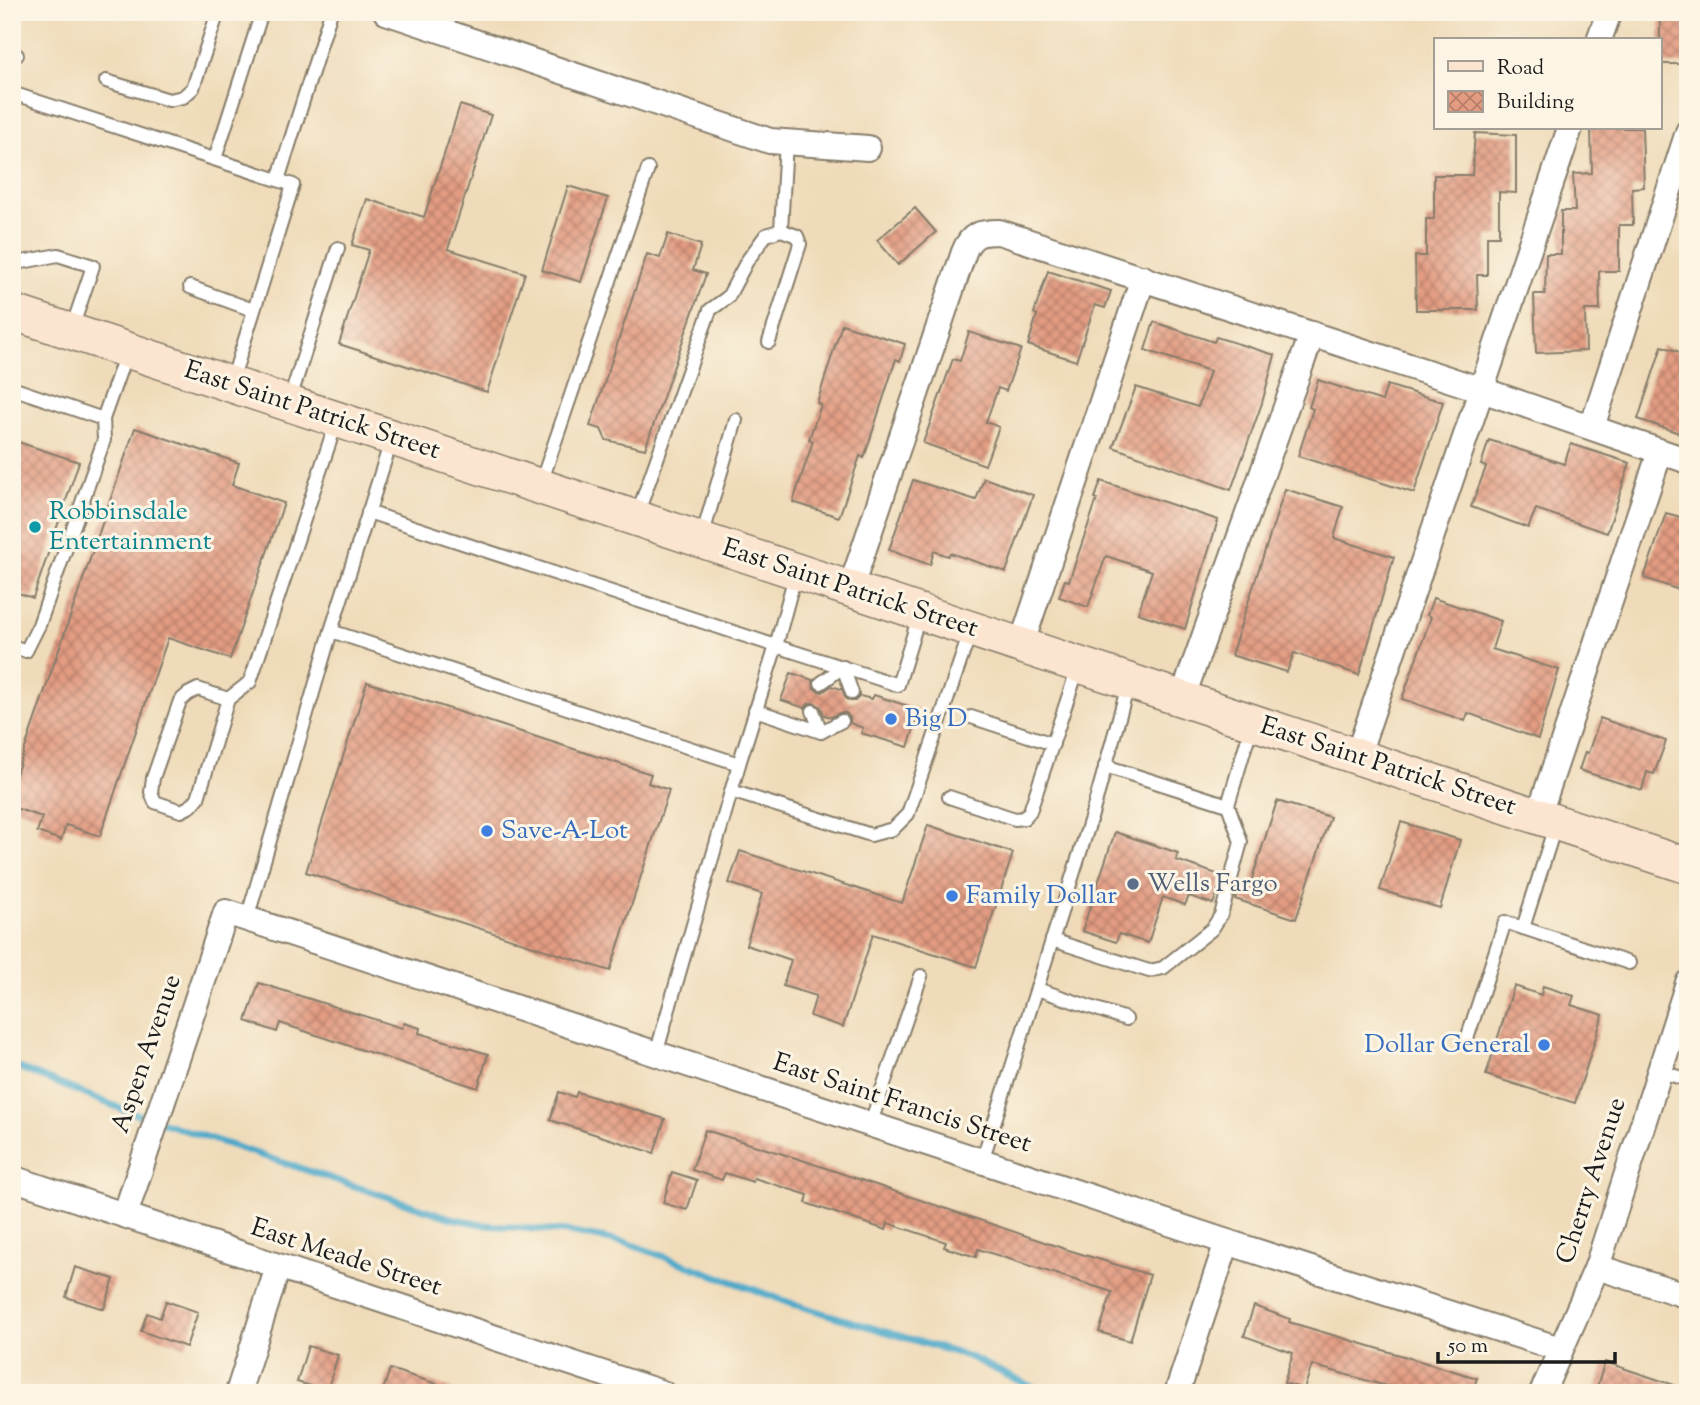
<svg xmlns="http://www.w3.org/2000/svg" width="1700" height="1405" font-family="'Sorts Mill Goudy',serif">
	<defs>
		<pattern id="building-cross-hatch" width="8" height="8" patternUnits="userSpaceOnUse" patternTransform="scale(1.75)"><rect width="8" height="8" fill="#e39c82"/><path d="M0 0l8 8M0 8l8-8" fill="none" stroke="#b77e6a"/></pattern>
	</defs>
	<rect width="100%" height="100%" fill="#fcf5e5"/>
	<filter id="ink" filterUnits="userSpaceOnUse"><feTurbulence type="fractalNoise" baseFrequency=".0143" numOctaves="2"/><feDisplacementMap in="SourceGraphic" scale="14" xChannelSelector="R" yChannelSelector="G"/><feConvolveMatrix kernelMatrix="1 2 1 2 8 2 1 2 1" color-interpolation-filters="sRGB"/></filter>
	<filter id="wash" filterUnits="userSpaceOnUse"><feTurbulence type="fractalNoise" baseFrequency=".00686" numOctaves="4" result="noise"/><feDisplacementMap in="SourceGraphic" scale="28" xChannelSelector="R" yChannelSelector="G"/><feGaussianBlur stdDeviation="1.57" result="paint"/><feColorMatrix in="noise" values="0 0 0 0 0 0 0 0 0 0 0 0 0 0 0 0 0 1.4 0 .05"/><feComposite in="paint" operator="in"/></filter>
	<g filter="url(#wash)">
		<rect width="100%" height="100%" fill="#efdbb9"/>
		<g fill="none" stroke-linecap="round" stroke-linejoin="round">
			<polyline stroke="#4ba8c9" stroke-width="7" points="12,1065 127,1111 451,1218 486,1225 568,1232 627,1243 793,1304 970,1357 1044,1393"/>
		</g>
		<g id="blocks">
			<g fill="url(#building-cross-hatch)">
				<rect x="1660" y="12" width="27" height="52"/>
				<polygon points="460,105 491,115 448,249 525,273 487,392 339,344 369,250 352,245 367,199 424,217"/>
				<polygon points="1591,128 1642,128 1644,187 1632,188 1633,225 1619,225 1619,271 1599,271 1600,310 1585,310 1586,351 1536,353 1534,294 1545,294 1546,254 1561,254 1561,211 1575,211 1573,174 1592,173"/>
				<polygon points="1475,133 1516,135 1516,193 1499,192 1499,236 1487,236 1487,275 1477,275 1478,310 1416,310 1415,256 1426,256 1426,219 1434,219 1434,175 1472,175"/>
				<polygon points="568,186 608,198 581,282 542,270"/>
				<polygon points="915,208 936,232 898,265 877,240"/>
				<polygon points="668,234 701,245 693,270 706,274 645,449 606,440 601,429 590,426 647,254 660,258"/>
				<polygon points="1048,271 1111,291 1105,308 1095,305 1076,361 1028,345 1037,315 1034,313"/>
				<polygon points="1154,322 1214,342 1216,337 1275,355 1262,403 1231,490 1113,447 1136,387 1198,407 1210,371 1145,350"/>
				<polygon points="842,324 905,344 900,361 896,359 864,458 860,456 839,517 793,502 813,441 809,439 821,405 817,403"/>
				<polygon points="969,332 1021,349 1006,391 998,388 986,422 999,427 985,465 923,443 953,359 960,361"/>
				<polygon points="1662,346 1688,355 1688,436 1638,419"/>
				<polygon points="1318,380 1382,401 1387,385 1443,402 1414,493 1298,456 1313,409 1309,407"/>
				<polygon points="135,428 239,463 232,485 284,503 230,659 168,638 100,836 66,825 61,840 37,832 42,817 12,807 12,786"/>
				<polygon points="12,440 79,462 33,598 12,591"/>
				<polygon points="1489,440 1564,464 1571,444 1630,463 1607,533 1536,509 1528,528 1471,507 1486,467 1481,465"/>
				<polygon points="984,478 1033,495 1006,572 950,553 948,556 934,551 930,565 889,550 913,480 976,500"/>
				<polygon points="1101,481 1218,520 1185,629 1138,613 1152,571 1106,556 1088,607 1059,597 1065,580 1069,581 1097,499 1095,498"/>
				<polygon points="1285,489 1343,507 1334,538 1394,557 1359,675 1294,653 1287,672 1231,655"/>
				<polygon points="1666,513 1688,519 1688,593 1644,578"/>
				<polygon points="1433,598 1501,621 1492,649 1559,670 1538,739 1468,713 1465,721 1402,699 1431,617 1427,615"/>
				<polygon points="791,673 813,680 814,688 818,691 823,692 831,686 842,689 846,699 850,701 855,701 860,696 872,699 874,695 920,710 908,747 861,733 863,728 850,723 850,718 846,713 839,713 831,717 824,715 821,707 815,703 809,703 805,708 781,700"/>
				<polygon points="367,682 651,774 648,783 669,790 610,971 306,872"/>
				<polygon points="1600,718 1666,741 1654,774 1647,772 1642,790 1579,770 1585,752 1588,753"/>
				<polygon points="1277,801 1330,817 1296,919 1235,899 1239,882 1250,885"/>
				<polygon points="1401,822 1460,840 1440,908 1380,890"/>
				<polygon points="928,825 1013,853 976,967 873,934 843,1027 810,1016 816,996 783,986 791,960 746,945 762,894 729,883 740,851 902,903"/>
				<polygon points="1115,832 1178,853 1176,860 1223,876 1213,904 1189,896 1185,905 1163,897 1148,943 1119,934 1116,942 1082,931"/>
				<polygon points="259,983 402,1028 404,1023 420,1028 419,1033 488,1054 478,1088 280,1023 277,1032 246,1021"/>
				<polygon points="1514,986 1541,995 1543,986 1574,996 1571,1005 1603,1015 1575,1103 1486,1075"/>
				<polygon points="559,1092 575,1097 577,1092 665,1119 654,1153 550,1120"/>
				<polygon points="705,1130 799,1159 1065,1249 1150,1275 1130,1341 1099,1332 1112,1292 978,1249 976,1257 944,1247 946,1242 888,1223 886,1230 806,1203 808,1195 754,1178 753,1182 725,1173 722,1180 692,1170"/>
				<polygon points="672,1172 697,1180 687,1210 663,1203"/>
				<polygon points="75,1267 114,1279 104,1309 66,1297"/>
				<polygon points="166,1301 198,1312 186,1347 141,1331 147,1313 160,1318"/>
				<polygon points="1254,1306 1290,1319 1289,1322 1477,1378 1472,1393 1411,1393 1312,1365 1304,1389 1284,1383 1293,1353 1244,1336"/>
				<polygon points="308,1346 338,1355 327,1391 297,1382"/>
				<polygon points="1605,1362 1686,1389 1685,1393 1595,1393"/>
				<polygon points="390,1369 452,1389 451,1393 382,1393"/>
			</g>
		</g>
	</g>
	<g filter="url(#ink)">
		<use href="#blocks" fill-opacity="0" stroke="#867c6a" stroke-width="2"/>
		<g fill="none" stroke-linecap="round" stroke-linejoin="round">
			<g stroke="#867c6a" stroke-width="16">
				<g id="lane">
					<polyline points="12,54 17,55"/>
					<polyline points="106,81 169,100 183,97 193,88 218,12"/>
					<polyline points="12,93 293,185 232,381"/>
					<polyline points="215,159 262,12"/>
					<polyline points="278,180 331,12"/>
					<polyline points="12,264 58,255 93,266 72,328"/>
					<polyline points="190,287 253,310"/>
					<polyline points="769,342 800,244 797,236 781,230"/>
					<polyline points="12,388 103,419 127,351"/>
					<polyline points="289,402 338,248"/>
					<polyline points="541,483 648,169"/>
					<polyline points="637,515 710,310 728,297 747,261 766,235 781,230 786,142"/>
					<polyline points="702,537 736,420"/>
					<polyline points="796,572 776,646 898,685 920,613"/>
					<polyline points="331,631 739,764 776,646 368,512"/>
					<polyline points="12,646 26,651 39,625 104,440 103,419"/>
					<polyline points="821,683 843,667 852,693"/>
					<polyline points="228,699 198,798 191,806 181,811 155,802 151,792 153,778 180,701 188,694 198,689 228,699 250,682 337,420"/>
					<polyline points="755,710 821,732 842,721"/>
					<polyline points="813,711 821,732"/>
					<polyline points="971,717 1053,744"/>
					<polyline points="1105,766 1228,805"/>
					<polyline points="731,791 871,835 893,829 908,814 971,630"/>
					<polyline points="949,797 1015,819 1024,818 1030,811 1079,665"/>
					<polyline points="247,919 331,631 392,438"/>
					<polyline points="1523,928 1556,823"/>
					<polyline points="1052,940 1149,971 1163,968 1212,929 1221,915 1241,842 1228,805 1252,724"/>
					<polyline points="1037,989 1126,1019"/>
					<polyline points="1467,1039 1505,922 1629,963"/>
					<polyline points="656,1054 739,764"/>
					<polyline points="1659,1071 1688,1080"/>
					<polyline points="870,1125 921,976"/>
					<polyline points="982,1161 1091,818 1129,682"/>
				</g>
			</g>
			<g stroke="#867c6a" stroke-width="28">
				<g id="street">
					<polyline points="386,12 770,141 868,148"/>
					<polyline points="1599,40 1609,12"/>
					<polyline points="1592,427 1688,132"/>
					<path d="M 850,590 L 964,252 C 971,234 980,232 999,232 L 1482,390 L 1688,461"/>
					<polyline points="1021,646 1143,278"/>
					<polyline points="1182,699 1312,334"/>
					<polyline points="1357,757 1570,128"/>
					<polyline points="1538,817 1660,452"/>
					<polyline points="12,1178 662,1393"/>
					<polyline points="125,1215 226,912 1227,1242 1560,1349"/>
					<polyline points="1597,1267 1688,1296"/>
					<polyline points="238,1393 278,1267"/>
					<polyline points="1177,1393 1227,1242"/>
					<polyline points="1542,1393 1597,1267 1688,983"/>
				</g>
			</g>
			<g stroke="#867c6a" stroke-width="38">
				<polyline id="secondary" points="12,312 1688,866"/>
			</g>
			<use href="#lane" stroke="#fff" stroke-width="12"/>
			<use href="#street" stroke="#fff" stroke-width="24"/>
			<use href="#secondary" stroke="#fce5d0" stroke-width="35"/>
		</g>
	</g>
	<circle fill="#0f9aa8" stroke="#fcf5e5" stroke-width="2.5" cx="35" cy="527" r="7"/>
	<g fill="#3f7fe0" stroke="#fcf5e5" stroke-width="2.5">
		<circle cx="891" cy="719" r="7"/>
		<circle cx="487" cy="831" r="7"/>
		<circle cx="952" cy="896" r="7"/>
		<circle cx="1544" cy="1045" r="7"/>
	</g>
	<circle fill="#5c6f8a" stroke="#fcf5e5" stroke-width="2.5" cx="1133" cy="884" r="7"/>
	<g text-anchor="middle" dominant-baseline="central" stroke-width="6" stroke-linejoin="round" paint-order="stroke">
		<g font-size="26" fill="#1c1c1c" stroke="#fcf5e5">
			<text transform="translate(312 411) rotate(18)">East Saint Patrick Street</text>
			<text transform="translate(850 589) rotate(18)">East Saint Patrick Street</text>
			<text transform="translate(1388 767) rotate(18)">East Saint Patrick Street</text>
			<text transform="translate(147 1054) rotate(-71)">Aspen Avenue</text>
			<text transform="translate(902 1104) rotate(18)">East Saint Francis Street</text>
			<text transform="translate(1592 1181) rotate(-72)">Cherry Avenue</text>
			<text transform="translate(346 1258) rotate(18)">East Meade Street</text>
		</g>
		<g font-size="26" fill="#0d838f" stroke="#fcf5e5" text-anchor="start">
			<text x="49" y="512">Robbinsdale<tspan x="49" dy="30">Entertainment</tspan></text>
		</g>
		<g font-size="26" fill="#366cbe" stroke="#fcf5e5" text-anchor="start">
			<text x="905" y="719">Big D</text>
			<text x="501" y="831">Save-A-Lot</text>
			<text x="966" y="896">Family Dollar</text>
			<text x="1530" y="1045" text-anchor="end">Dollar General</text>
		</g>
		<g font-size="26" fill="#4e5e75" stroke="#fcf5e5" text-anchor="start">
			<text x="1147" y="884">Wells Fargo</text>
		</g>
	</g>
	<rect width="1700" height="1405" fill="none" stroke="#fcf5e5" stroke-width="42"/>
	<rect x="1434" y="38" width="228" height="91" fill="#fcf5e5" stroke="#a29e95" stroke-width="2"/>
	<rect x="1448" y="61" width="35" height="10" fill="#fce5d0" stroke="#a29e95" stroke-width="2"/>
	<text x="1497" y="74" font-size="21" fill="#1c1c1c">Road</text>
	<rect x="1448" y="91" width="35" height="21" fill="url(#building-cross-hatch)" stroke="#a29e95" stroke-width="2"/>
	<text x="1497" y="108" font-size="21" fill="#1c1c1c">Building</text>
	<path d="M1438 1352v10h177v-10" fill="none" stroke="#1c1c1c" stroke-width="3.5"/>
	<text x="1448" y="1352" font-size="21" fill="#1c1c1c" stroke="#fcf5e5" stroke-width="5" paint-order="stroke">50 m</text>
</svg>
